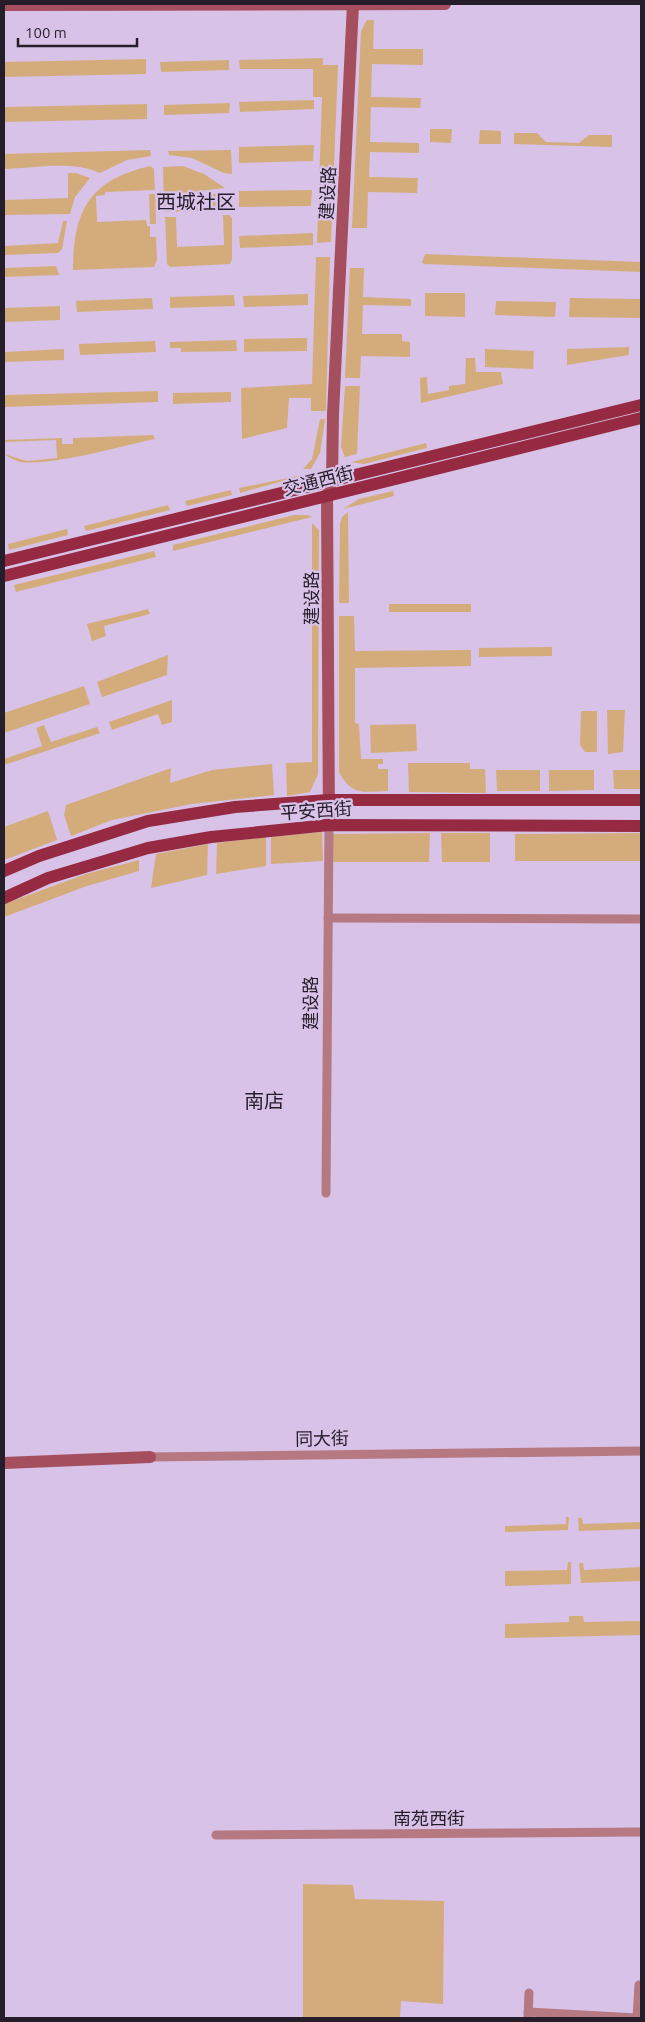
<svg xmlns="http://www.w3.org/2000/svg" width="645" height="2022" font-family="Ubuntu,'Noto Sans SC',sans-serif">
	<rect width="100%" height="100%" fill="#d8c2e8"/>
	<g fill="#d4ac7c">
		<polygon points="367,20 374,20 373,49 423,49 423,65 372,64 371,97 421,98 420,108 371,107 370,142 419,143 419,153 370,152 369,177 418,178 417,193 368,192 367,228 352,228 361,31"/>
		<polygon points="323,58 323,65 338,65 331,242 317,243 322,97 313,97 313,69 240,69 239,60"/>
		<polygon points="146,59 146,74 4,77 4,62"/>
		<polygon points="229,60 229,70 161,72 160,62"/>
		<polygon points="314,100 314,109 240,112 239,102"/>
		<polygon points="230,103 229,113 164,115 164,105"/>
		<polygon points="147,104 147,119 4,122 4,107"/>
		<polygon points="430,129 452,129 451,143 430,142"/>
		<polygon points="480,130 501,131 501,144 479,144"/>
		<polygon points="514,133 537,133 546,142 579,143 589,135 612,135 612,147 514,144"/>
		<polygon points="314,145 313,161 239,163 239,147"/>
		<path d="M 150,150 L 151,156 L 127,160 L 100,173 C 72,160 34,168 4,169 L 4,154 Z"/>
		<polygon points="231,150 232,174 224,173 192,158 169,155 168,151"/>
		<path d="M 150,166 L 154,169 L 155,190 L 105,192 L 105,195 L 96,196 L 97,222 L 146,220 L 147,226 L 150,226 L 150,237 L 156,237 L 157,260 L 154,267 L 73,270 C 73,210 90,180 150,166 Z"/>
		<polygon points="183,166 204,174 225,188 190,192 189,195 173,195 174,207 193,206 193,208 199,208 199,211 164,212 163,167"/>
		<polygon points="68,173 76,173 90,178 75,197 70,214 4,215 4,200 68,198"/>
		<polygon points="312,190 311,206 239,207 239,191"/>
		<polygon points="149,194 155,194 156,224 150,224"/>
		<polygon points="212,194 229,194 232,207 213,210"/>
		<polygon points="223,215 229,215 232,218 232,259 230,264 170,267 167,264 165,217 176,217 177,247 224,245"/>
		<polygon points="63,221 67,221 62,249 58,253 4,255 4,246 58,243"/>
		<polygon points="313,233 313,245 240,248 239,236"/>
		<polygon points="425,254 641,262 641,272 424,264 422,262"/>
		<polygon points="316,257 330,257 326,411 311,411 311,398 289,398 287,428 242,439 241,388 312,384"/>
		<polygon points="56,266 59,275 4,277 4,268"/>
		<polygon points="350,268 364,268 363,297 411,299 411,306 363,305 362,334 402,334 402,341 410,342 410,357 361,356 360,378 345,378"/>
		<polygon points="425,293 465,293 465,317 425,316"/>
		<polygon points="308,294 308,305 244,307 243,296"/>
		<polygon points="234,295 235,306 170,308 170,297"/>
		<polygon points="152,298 153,309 77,312 76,301"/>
		<polygon points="570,298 641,299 641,318 569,317"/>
		<polygon points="496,301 556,302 555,317 495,315"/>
		<polygon points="60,306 60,320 4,322 4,308"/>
		<polygon points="307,338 307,351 244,352 244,339"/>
		<polygon points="236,340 237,351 181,352 181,348 170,348 170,342"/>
		<polygon points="155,341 156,352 80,355 79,344"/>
		<polygon points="629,347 629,355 567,365 567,349"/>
		<polygon points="64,349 64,360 4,362 4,352"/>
		<polygon points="485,349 534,351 533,369 485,367"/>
		<polygon points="466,358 475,358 476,372 501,372 503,384 421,403 420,378 427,377 428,394 449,390 449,386 465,384"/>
		<polygon points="345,386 360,386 357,454 345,457 341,447"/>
		<polygon points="158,391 158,402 4,407 4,395"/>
		<polygon points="231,392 231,402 173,404 173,393"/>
		<polygon points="320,419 325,419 320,453 311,469 303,469 312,459"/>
		<path d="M 153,435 L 155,439 C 121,446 53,466 21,462 C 15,461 9,457 4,454 L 27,461 L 57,458 L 56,440 L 4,442 L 4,440 L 62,438 L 62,444 L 73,444 L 73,438 Z"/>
		<polygon points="426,443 427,448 364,464 351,462"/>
		<polygon points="308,474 240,493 239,488"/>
		<polygon points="231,490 232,495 187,506 185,501"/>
		<polygon points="393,491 394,496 343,509 359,499"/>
		<polygon points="168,505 170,510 86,531 84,526"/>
		<polygon points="348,512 349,603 339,603 340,524 342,517"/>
		<polygon points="294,515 308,515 312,517 173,551 173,545"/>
		<polygon points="312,523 319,530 318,774 310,792 287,796 286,763 312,762"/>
		<polygon points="67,529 68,535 9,550 8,544"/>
		<polygon points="154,551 156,557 16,592 14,585"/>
		<rect x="389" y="604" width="82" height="8"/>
		<polygon points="148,609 150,614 104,626 106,636 92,641 87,624"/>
		<path d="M 339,616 L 354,616 L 355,651 L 471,650 L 471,666 L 355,668 L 355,723 L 359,724 L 361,759 L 383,759 L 383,764 L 378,764 L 378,769 L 388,769 L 388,791 C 363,792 352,796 339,772 Z"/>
		<polygon points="552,647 552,656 479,657 479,648"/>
		<polygon points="168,655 167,675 102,697 97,682"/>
		<polygon points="84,686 90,704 4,733 4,713"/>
		<polygon points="172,700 172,722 162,725 158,714 112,730 109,722"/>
		<polygon points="607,710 625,710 623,752 608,754"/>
		<polygon points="581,711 597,711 597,752 585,752 580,745"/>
		<polygon points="416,724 417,751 371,753 370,725"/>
		<polygon points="44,725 51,742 97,727 100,733 4,765 4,759 42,746 36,728"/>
		<polygon points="408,763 470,763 470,769 485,769 486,793 409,792"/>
		<polygon points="272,764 274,795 192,804 112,820 71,836 64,815 66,805 171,768 170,783 212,770"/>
		<polygon points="496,770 540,770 540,791 497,791"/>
		<polygon points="549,770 594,770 594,790 549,791"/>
		<polygon points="613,770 641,770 641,789 614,789"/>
		<polygon points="48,811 57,840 4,860 4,827"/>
		<polygon points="322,832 323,861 271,864 271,837"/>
		<polygon points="430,833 429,862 333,862 333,834"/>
		<polygon points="441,833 490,833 490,862 442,862"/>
		<polygon points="641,833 641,861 515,861 515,834"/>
		<polygon points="266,837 266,866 216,874 217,843"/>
		<polygon points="208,844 207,875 151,888 156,854"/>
		<polygon points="139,860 139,871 87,886 4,917 4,904 86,874"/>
		<polygon points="566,1517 569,1517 568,1530 505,1532 505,1526 566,1524"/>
		<polygon points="578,1518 582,1518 583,1524 641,1522 641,1529 579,1531"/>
		<polygon points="568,1562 571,1562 571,1584 505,1586 505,1571 567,1570"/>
		<polygon points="579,1563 583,1563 584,1570 641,1567 641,1581 581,1583"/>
		<polygon points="569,1616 583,1616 584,1622 641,1621 641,1635 505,1638 505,1624 569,1622"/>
		<polygon points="303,1884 353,1885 355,1899 444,1901 443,2004 401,2001 400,2018 303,2018"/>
	</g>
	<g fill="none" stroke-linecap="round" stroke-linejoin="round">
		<g stroke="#b67981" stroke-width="9">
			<polyline points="328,918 641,919"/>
			<polyline points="326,1193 329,825"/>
			<polyline points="150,1457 641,1451"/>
			<polyline points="216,1835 641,1832"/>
			<polyline points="528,2012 637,2018"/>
			<polyline points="528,2018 529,1993"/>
			<polyline points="637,2018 639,1985"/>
		</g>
		<g stroke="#a54e5d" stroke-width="12">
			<polyline points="4,5 445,4"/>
			<polyline points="329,825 327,496 332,480 333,414 353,4"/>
			<polyline points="4,1463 150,1457"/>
		</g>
		<g stroke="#972a43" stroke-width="12">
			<polyline points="4,561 641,405"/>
			<polyline points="4,576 641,418"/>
			<polyline points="4,871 39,856 148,821 235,807 328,800 641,800"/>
			<polyline points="4,898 48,878 148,848 211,837 329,825 641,826"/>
		</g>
	</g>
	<g text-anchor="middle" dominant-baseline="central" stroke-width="4.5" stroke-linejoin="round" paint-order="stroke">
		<g font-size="18" fill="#261d2b" stroke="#d8c2e8">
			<text transform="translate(327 193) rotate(-87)">建设路</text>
			<text transform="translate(318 480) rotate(-14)">交通西街</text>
			<text transform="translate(311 598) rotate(-90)">建设路</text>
			<text transform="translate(316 810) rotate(-4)">平安西街</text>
			<text transform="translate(310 1003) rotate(-90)">建设路</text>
			<text transform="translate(322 1438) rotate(-1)">同大街</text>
			<text x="429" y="1818">南苑西街</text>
		</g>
		<g font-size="20" fill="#261d2b" stroke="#d8c2e8">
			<text x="196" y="201">西城社区</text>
			<text x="264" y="1100">南店</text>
		</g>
	</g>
	<rect width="645" height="2022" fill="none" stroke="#261d2b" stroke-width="10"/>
	<path d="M18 38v8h119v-8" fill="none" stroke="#261d2b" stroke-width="2.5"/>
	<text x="25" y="38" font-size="15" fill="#261d2b" stroke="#d8c2e8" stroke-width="4" paint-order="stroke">100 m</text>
</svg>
